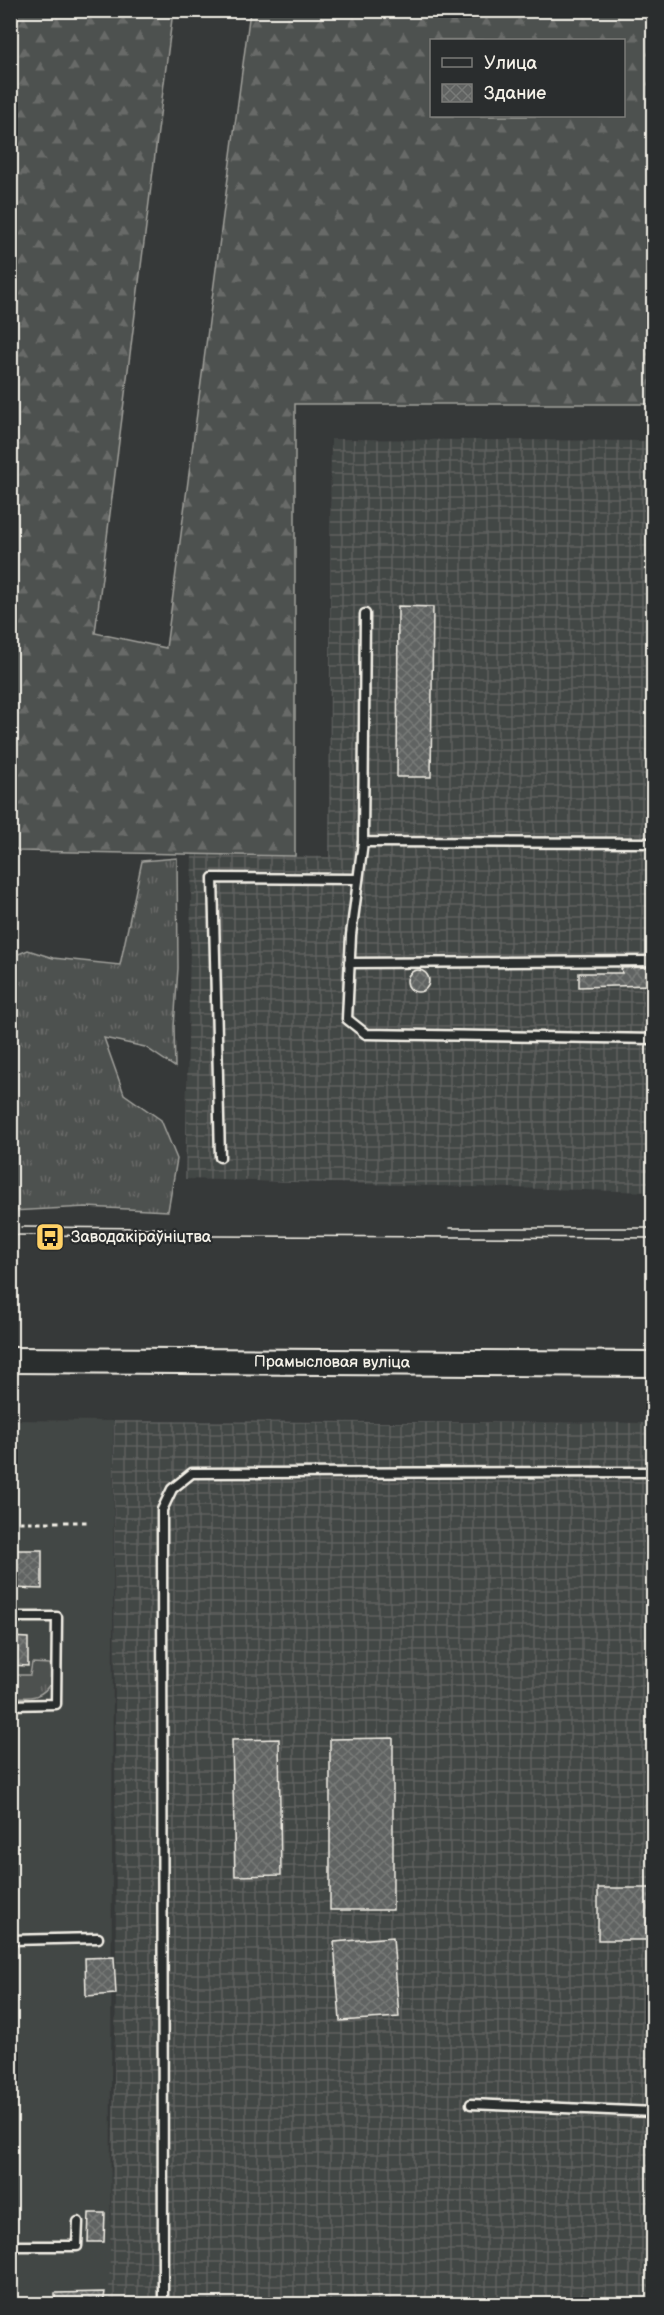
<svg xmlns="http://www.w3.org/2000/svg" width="664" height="2315" font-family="'Balsamiq Sans',sans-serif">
	<defs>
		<pattern id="industrial-grid" width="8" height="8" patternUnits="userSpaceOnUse" patternTransform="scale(1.5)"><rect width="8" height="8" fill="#434645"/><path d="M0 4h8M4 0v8" fill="none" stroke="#5f6160"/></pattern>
		<pattern id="grass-tufts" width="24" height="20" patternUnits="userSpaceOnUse" patternTransform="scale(1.5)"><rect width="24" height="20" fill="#4e514f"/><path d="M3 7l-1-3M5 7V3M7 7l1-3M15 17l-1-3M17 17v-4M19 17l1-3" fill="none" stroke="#686a68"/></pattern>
		<pattern id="forest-firs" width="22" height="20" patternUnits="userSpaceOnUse" patternTransform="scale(1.5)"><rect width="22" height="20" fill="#4e514f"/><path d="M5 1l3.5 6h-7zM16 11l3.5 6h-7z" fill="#686a68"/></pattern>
		<pattern id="building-cross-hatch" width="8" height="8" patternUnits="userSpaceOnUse" patternTransform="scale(1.5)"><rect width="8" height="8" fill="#616362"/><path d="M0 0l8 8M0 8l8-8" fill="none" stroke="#787a78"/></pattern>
	</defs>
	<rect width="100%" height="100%" fill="#363939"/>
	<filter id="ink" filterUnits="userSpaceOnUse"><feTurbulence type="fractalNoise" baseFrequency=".0167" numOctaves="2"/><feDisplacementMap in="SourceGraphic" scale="12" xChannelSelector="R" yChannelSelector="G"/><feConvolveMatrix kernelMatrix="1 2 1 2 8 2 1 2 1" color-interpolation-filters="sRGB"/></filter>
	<g filter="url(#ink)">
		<polygon fill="#434645" points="11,1420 114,1421 110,2304 11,2304"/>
		<g fill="url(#industrial-grid)">
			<polygon points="331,439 653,441 653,1192 185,1179 192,854 329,857"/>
			<polygon points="114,1421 653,1423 653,2304 112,2304 109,2295 116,1994"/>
		</g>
		<g fill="url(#grass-tufts)" stroke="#a1a19c" stroke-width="1.5">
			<polygon points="177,858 178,968 174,1027 175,1067 145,1047 104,1038 124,1094 161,1120 177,1159 168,1211 86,1207 11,1211 11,957 28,950 53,958 120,965 142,861"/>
			<path d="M 32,1663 L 49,1664 L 53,1680 C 42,1699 31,1698 11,1697 L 10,1675 L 30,1675 Z"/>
		</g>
		<path fill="url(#forest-firs)" stroke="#a1a19c" stroke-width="1.5" fill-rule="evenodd" d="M 10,11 L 173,11 L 95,633 L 166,648 L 250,11 L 653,11 L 653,404 L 295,404 L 295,856 L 19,851 L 11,845 ZM 432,40 L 624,40 L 624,116 L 432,116 Z"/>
		<g fill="url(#building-cross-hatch)" stroke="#f4f1e8" stroke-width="1.5">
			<polygon points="398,606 433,607 431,777 397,777"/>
			<polygon points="649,967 651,985 579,987 579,973 622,973 621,968"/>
			<circle cx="418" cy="981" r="11"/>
			<polygon points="10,1550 42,1550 42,1589 10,1588"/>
			<polygon points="10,1637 28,1638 28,1666 10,1665"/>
			<polygon points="393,1738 393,1910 330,1910 330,1739"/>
			<polygon points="279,1739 281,1875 235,1876 232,1740"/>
			<rect x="598" y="1888" width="56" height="52"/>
			<polygon points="393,1937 399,2017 340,2021 334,1942"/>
			<polygon points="114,1957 116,1994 86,1996 85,1958"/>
			<polygon points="89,2213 105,2213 104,2242 88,2242"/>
			<polygon points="105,2292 103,2304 55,2304 55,2293"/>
		</g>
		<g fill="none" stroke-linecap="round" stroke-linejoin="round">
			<g stroke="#f4f1e8" stroke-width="13">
				<g id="lane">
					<polyline points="365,614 363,842 654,843"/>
					<polyline points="363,842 351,935 347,1019 366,1034 654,1039"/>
					<polyline points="349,963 654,961"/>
					<polyline points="220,1157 213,878 358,879"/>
					<polyline points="10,1617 57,1617 56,1704 10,1705"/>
					<polyline points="10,1940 98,1938"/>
					<polyline points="471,2104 654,2112"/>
					<polyline points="10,2246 77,2246 78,2222"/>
					<polyline points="163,2304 162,1510 172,1489 192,1473 654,1472"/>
				</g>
			</g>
			<g stroke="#f4f1e8" stroke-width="28">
				<g id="secondary">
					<path id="s1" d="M 10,1360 L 654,1364"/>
				</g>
			</g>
			<g stroke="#f4f1e8" stroke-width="3" stroke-dasharray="4.5 4.5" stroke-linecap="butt">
				<polyline points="10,1244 15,1221"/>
				<polyline points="10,1522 89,1522"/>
			</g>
			<use href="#lane" stroke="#2a2d2e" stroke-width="8"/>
			<use href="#secondary" stroke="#2a2d2e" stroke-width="24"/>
			<g stroke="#f4f1e8" stroke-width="1.5">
				<polyline points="21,1227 165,1228"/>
				<polyline points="450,1228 654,1228"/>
				<polyline points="10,1235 654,1238"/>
			</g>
		</g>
	</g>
	<defs>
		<g id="bus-square" transform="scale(1.5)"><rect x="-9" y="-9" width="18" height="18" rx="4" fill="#ffd166" stroke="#2a2d2e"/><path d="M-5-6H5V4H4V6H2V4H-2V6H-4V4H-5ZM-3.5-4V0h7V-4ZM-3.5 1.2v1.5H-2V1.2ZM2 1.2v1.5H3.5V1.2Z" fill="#111"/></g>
	</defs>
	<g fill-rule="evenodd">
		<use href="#bus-square" x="50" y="1237"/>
	</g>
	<g text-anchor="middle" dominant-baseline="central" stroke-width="4.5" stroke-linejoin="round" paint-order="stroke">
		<g font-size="16" fill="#f4f1e8" stroke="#2a2d2e" text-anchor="start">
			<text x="71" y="1237">Заводакіраўніцтва</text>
		</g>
		<g font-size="16" fill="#f4f1e8" stroke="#2a2d2e">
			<text stroke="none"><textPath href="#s1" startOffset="322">Прамысловая вуліца</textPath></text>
		</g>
	</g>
	<rect width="664" height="2315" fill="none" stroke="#2a2d2e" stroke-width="36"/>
	<rect x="18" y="18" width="628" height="2279" fill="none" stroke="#f4f1e8" stroke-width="2" filter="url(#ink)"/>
	<rect x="430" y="39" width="195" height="78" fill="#2a2d2e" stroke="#7b7b78" stroke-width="1.5"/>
	<rect x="442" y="58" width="30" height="9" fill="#2a2d2e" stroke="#7b7b78" stroke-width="1.5"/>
	<text x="484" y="69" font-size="18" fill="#f4f1e8">Улица</text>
	<rect x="442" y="84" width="30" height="18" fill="url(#building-cross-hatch)" stroke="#7b7b78" stroke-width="1.5"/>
	<text x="484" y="99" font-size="18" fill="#f4f1e8">Здание</text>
</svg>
